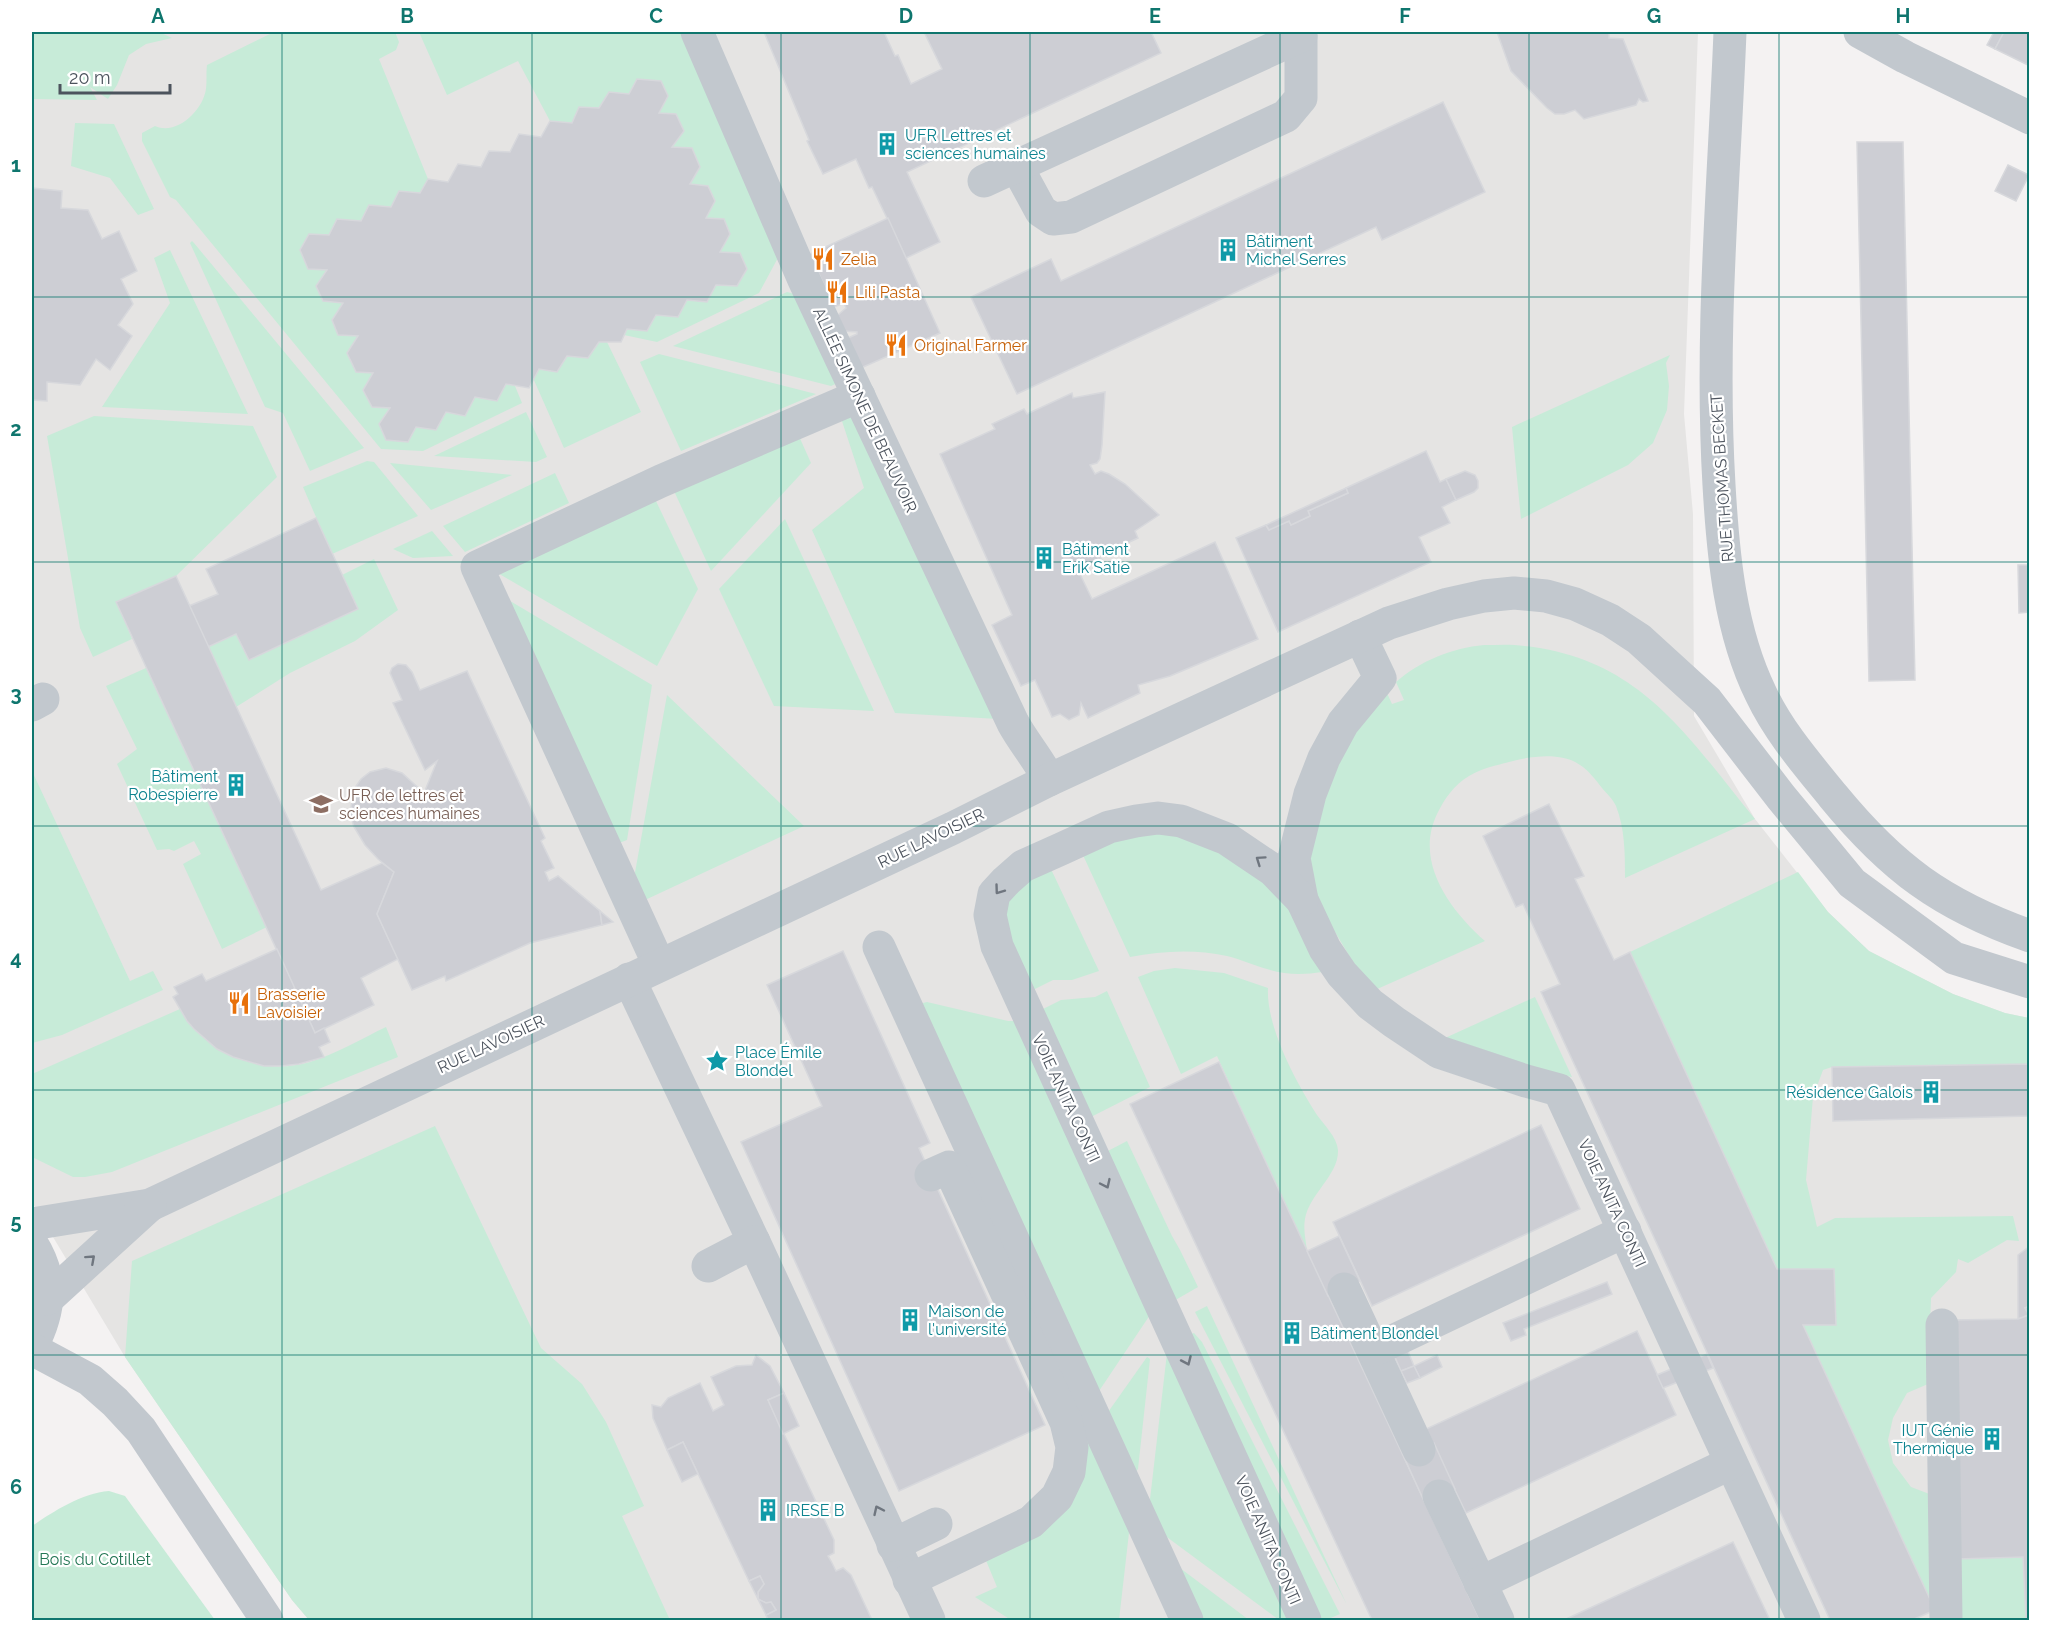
<svg xmlns="http://www.w3.org/2000/svg" width="2061" height="1652" font-family="Raleway,sans-serif">
	<rect width="100%" height="100%" fill="#f4f2f2"/>
	<polygon fill="#e5e4e3" points="32,32 1698,32 1684,414 1693,514 1694,716 1755,819 1828,912 1869,951 1953,994 2005,1013 2029,1018 2029,1620 309,1620 292,1600 125,1357 32,1202"/>
	<g fill="#c7ebd8">
		<polygon points="32,32 159,32 172,38 146,44 129,55 117,85 108,99 90,87 97,100 32,99"/>
		<path d="M 274,32 L 395,32 L 399,42 L 396,50 L 379,59 L 428,179 L 420,193 L 391,207 L 369,205 L 361,221 L 337,219 L 329,235 L 309,234 L 300,250 L 327,270 L 316,286 L 323,301 L 343,303 L 332,320 L 338,335 L 358,336 L 347,354 L 356,372 L 373,373 L 372,407 L 390,408 L 379,424 L 386,440 L 408,442 L 416,427 L 436,430 L 446,412 L 465,415 L 475,397 L 506,384 L 515,386 L 522,403 L 423,451 L 381,449 L 176,200 L 170,197 L 142,141 L 142,133 L 155,126 C 177,136 203,110 206,89 C 207,81 206,72 207,65 Z"/>
		<polygon points="419,32 683,32 780,254 759,293 657,342 624,335 627,329 656,315 678,317 687,300 707,302 716,285 737,286 747,269 739,253 720,252 724,219 706,218 715,201 708,186 690,184 700,167 692,148 672,147 683,131 676,114 659,113 661,81 637,79 629,94 609,92 599,108 579,107 572,123 550,121 518,61 447,95"/>
		<polygon points="75,123 114,124 154,209 138,215 110,178 71,166"/>
		<polygon points="192,241 194,243 364,448 310,471 283,413 265,407 190,243"/>
		<polygon points="170,250 248,414 102,407 170,303 154,258"/>
		<polygon points="787,292 803,296 842,381 831,386 673,346"/>
		<polygon points="599,342 607,342 641,412 564,448 533,378 539,369 557,372 567,356 588,358"/>
		<polygon points="659,354 816,394 681,451 640,362"/>
		<polygon points="1670,355 1666,363 1669,386 1667,410 1653,443 1628,465 1521,519 1512,427"/>
		<polygon points="857,408 998,719 895,713 812,530 864,488 840,415"/>
		<polygon points="526,412 547,457 536,462 434,456"/>
		<polygon points="94,416 253,426 277,477 176,576 117,602 132,639 93,657 80,628 47,436"/>
		<polygon points="798,434 811,463 711,571 674,491"/>
		<polygon points="367,461 374,462 418,516 332,554 303,487"/>
		<polygon points="390,463 512,475 431,510"/>
		<polygon points="555,473 569,503 465,552 443,526"/>
		<polygon points="655,499 698,589 657,666 496,572"/>
		<polygon points="785,519 874,711 774,706 719,589"/>
		<polygon points="432,531 453,556 413,558 393,549"/>
		<polygon points="374,559 398,610 355,641 290,673 236,707 208,647 236,634 249,660 358,609 342,575"/>
		<polygon points="505,598 652,685 627,840 619,843"/>
		<path d="M 1484,645 C 1497,645 1511,644 1525,646 C 1641,659 1687,736 1755,819 L 1625,878 C 1625,854 1625,829 1616,806 C 1613,799 1606,793 1602,788 C 1596,780 1588,770 1580,765 C 1562,752 1532,756 1513,761 C 1498,765 1482,768 1469,776 C 1454,785 1445,798 1437,814 C 1414,862 1450,910 1485,941 L 1375,990 L 1359,972 L 1329,922 L 1317,895 L 1310,872 L 1309,846 L 1334,756 L 1386,691 L 1392,704 L 1404,700 L 1396,682 C 1420,661 1452,648 1484,645 Z"/>
		<polygon points="146,668 267,927 222,949 183,864 201,854 194,841 174,851 169,849 157,850 117,764 137,749 106,686"/>
		<polygon points="667,695 804,826 645,900 634,878"/>
		<polygon points="32,771 130,981 153,971 163,990 62,1035 32,1043"/>
		<path d="M 1148,830 L 1193,839 L 1257,874 L 1288,906 L 1322,972 C 1304,975 1284,975 1267,969 C 1253,965 1240,959 1227,956 C 1194,949 1162,951 1130,957 L 1082,853 Z"/>
		<polygon points="1050,867 1099,971 1072,980 1053,980 1029,992 1002,926 1009,901 1018,888"/>
		<polygon points="1798,872 1828,912 1869,951 1953,994 2005,1013 2029,1018 2029,1064 1832,1067 1823,1070 1813,1097 1806,1180 1817,1227 1835,1218 2013,1216 2019,1241 2007,1240 1968,1263 1958,1259 1956,1272 1931,1298 1928,1384 1907,1393 1893,1418 1888,1440 1893,1463 1911,1487 1932,1495 1935,1610 1803,1325 1836,1324 1834,1269 1777,1269 1630,952"/>
		<path d="M 1175,968 L 1224,973 L 1268,988 C 1266,1027 1296,1082 1317,1115 C 1324,1125 1337,1137 1338,1150 C 1339,1175 1309,1194 1305,1219 C 1303,1230 1306,1241 1307,1251 L 1217,1056 L 1181,1074 L 1138,977 L 1154,971 Z"/>
		<polygon points="1107,991 1150,1087 1089,1118 1039,1011 1061,1000 1095,997"/>
		<polygon points="1535,997 1572,1077 1510,1066 1445,1038"/>
		<polygon points="927,1002 1008,1021 1019,1021 1152,1312 1097,1394 919,1004"/>
		<path d="M 180,1009 C 207,1053 260,1077 310,1062 C 336,1054 361,1039 386,1027 L 398,1057 L 112,1172 L 85,1177 L 73,1177 L 32,1157 L 32,1074 Z"/>
		<polygon points="435,1126 541,1348 582,1384 606,1422 644,1506 622,1516 670,1620 309,1620 292,1600 125,1357 132,1261"/>
		<polygon points="1127,1141 1172,1236 1180,1250 1198,1287 1172,1302 1104,1153"/>
		<polygon points="1207,1306 1347,1605 1195,1312"/>
		<polygon points="1194,1333 1202,1342 1340,1614 1326,1620 1318,1620 1188,1335"/>
		<polygon points="1167,1353 1294,1620 1279,1620 1160,1532 1149,1508"/>
		<polygon points="1147,1357 1150,1359 1138,1469 1134,1474 1106,1415"/>
		<polygon points="1081,1427 1130,1524 1119,1620 1011,1620 975,1597 997,1587 985,1558 1040,1531"/>
		<path d="M 109,1491 L 125,1496 L 215,1620 L 32,1620 L 32,1526 C 54,1511 82,1493 109,1491 Z"/>
		<polygon points="2023,1557 2026,1620 1957,1620 1957,1559"/>
		<polygon points="1176,1565 1249,1620 1201,1620"/>
	</g>
	<g fill="#cdced4" stroke="#d7d8dc" stroke-width="1.5">
		<polygon points="764,32 884,32 895,56 898,55 911,84 942,69 924,32 1151,32 1161,53 907,172 940,242 906,258 872,187 869,188 856,159 823,174 807,141 809,140"/>
		<polygon points="1497,32 1609,32 1609,38 1623,39 1648,101 1643,102 1639,99 1636,105 1584,119 1575,110 1564,114 1555,114 1547,108 1511,71"/>
		<polygon points="1994,32 2004,32 1995,49 1987,45"/>
		<polygon points="2004,32 2030,32 2030,66 1995,49"/>
		<polygon points="637,79 661,81 668,96 659,113 676,114 684,131 672,147 692,148 700,167 690,184 708,186 715,201 706,218 724,219 730,234 720,252 740,253 747,269 737,286 716,285 707,302 687,300 678,317 656,315 647,331 627,329 621,342 599,342 588,358 567,356 557,372 539,369 529,388 506,384 497,401 475,397 465,416 446,412 436,430 416,427 408,442 386,440 379,424 390,408 372,407 363,390 373,373 356,372 347,353 358,336 338,335 332,320 343,303 323,301 316,286 327,270 308,269 300,250 309,234 329,235 337,219 361,221 369,205 391,207 399,191 420,193 428,179 448,182 458,164 481,167 489,151 510,152 519,134 541,137 550,121 572,123 579,107 599,108 609,92 629,94"/>
		<polygon points="1443,102 1485,192 1382,240 1376,227 1017,394 971,297 1051,259 1061,281"/>
		<polygon points="1857,142 1903,142 1915,680 1869,681"/>
		<polygon points="2008,165 2029,175 2016,201 1995,191"/>
		<polygon points="32,188 62,191 61,208 88,210 102,239 119,231 137,271 121,279 133,304 118,325 132,336 110,370 96,359 80,385 47,382 47,401 32,400"/>
		<polygon points="888,218 940,333 861,368 848,338 857,334 857,332 844,331 838,315 846,308 844,303 834,307 810,254"/>
		<polygon points="1105,392 1102,445 1100,459 1097,463 1090,465 1095,474 1101,471 1109,474 1125,484 1159,515 1135,531 1138,538 1099,556 1102,560 1078,570 1092,599 1215,542 1258,639 1170,676 1138,685 1140,693 1088,718 1081,703 1079,715 1069,720 1060,714 1052,717 1035,680 1021,686 992,625 1012,615 940,454 995,429 992,424 1024,409 1027,414 1072,393 1073,398"/>
		<polygon points="1426,451 1440,482 1446,479 1456,500 1442,507 1450,523 1419,537 1431,562 1278,632 1236,538 1266,525 1269,530 1289,521 1291,525 1310,516 1308,511 1348,493 1346,488"/>
		<polygon points="1465,471 1475,475 1478,481 1478,488 1474,492 1456,500 1446,479"/>
		<polygon points="1346,488 1348,493 1308,511 1310,516 1291,525 1289,521 1269,530 1266,525"/>
		<polygon points="316,518 358,609 249,660 236,634 208,647 189,606 218,594 206,569"/>
		<polygon points="2018,565 2030,565 2030,612 2019,613"/>
		<polygon points="176,576 321,890 382,863 394,872 377,914 398,959 361,978 374,1005 315,1033 116,602"/>
		<polygon points="398,664 406,665 412,672 420,690 467,671 545,838 541,841 554,868 545,872 549,881 558,876 600,911 602,925 530,943 446,981 445,976 412,990 377,914 394,872 378,859 365,845 354,827 350,814 354,789 361,779 370,772 386,768 402,773 424,793 437,761 425,770 393,703 402,700 390,673 392,668"/>
		<polygon points="1549,804 1584,876 1575,879 1614,960 1630,952 1777,1269 1834,1269 1836,1325 1803,1325 1935,1610 1912,1620 1830,1620 1541,992 1560,984 1523,904 1516,907 1483,836"/>
		<polygon points="600,911 613,922 602,925"/>
		<polygon points="277,949 315,1033 324,1028 330,1042 319,1047 324,1057 299,1064 281,1066 264,1066 233,1057 217,1049 194,1029 187,1021 173,997 178,994 174,987 202,974 206,981"/>
		<polygon points="843,951 930,1143 919,1148 1045,1425 899,1491 741,1142 822,1106 767,985"/>
		<polygon points="1219,1062 1480,1620 1372,1620 1130,1104"/>
		<polygon points="2030,1064 2030,1116 1833,1121 1832,1067"/>
		<polygon points="1541,1125 1580,1209 1372,1306 1333,1222"/>
		<polygon points="1339,1236 1360,1281 1328,1296 1307,1251"/>
		<polygon points="2030,1246 2030,1306 2025,1308 2029,1315 2018,1319 2018,1255"/>
		<polygon points="1607,1282 1612,1294 1524,1329 1526,1335 1511,1341 1503,1323"/>
		<polygon points="2030,1306 2030,1620 2026,1620 2023,1557 1957,1559 1951,1320 2018,1319 2029,1315 2025,1308"/>
		<polygon points="1637,1331 1676,1415 1466,1513 1426,1429"/>
		<polygon points="1407,1349 1414,1366 1401,1371 1394,1355"/>
		<polygon points="1707,1354 1713,1368 1663,1388 1657,1375"/>
		<polygon points="756,1355 770,1366 784,1393 768,1400 834,1540 834,1553 828,1556 831,1561 836,1571 843,1568 851,1575 872,1620 768,1620 766,1615 776,1610 771,1602 766,1603 758,1599 758,1592 764,1584 760,1576 749,1581 683,1442 667,1450 653,1418 652,1405 661,1407 668,1398 700,1383 713,1411 724,1405 711,1377 736,1366 752,1365"/>
		<polygon points="1437,1355 1442,1367 1420,1378 1414,1366"/>
		<polygon points="1414,1366 1420,1378 1407,1383 1401,1371"/>
		<polygon points="784,1393 799,1426 783,1434 768,1400"/>
		<polygon points="683,1442 698,1474 682,1482 667,1450"/>
		<polygon points="1434,1443 1455,1489 1425,1503 1404,1457"/>
		<polygon points="1733,1542 1770,1620 1564,1620"/>
		<polygon points="760,1576 764,1584 758,1592 758,1599 766,1603 771,1602 776,1610 766,1615 749,1581"/>
	</g>
	<g fill="none" stroke-linecap="round" stroke-linejoin="round">
		<g stroke="#c2c8ce" stroke-width="33">
			<path d="M 697,32 L 804,280 L 1013,723 C 1024,743 1039,760 1049,780"/>
			<path d="M 1730,32 C 1724,183 1710,334 1719,485 C 1723,555 1730,631 1761,694 C 1779,732 1807,764 1833,796 C 1892,868 1942,905 2030,936"/>
			<polyline points="1860,32 1905,57 2030,118"/>
			<polyline points="1016,165 1041,211 1053,219 1071,217 1286,116 1301,98 1301,36 1299,32"/>
			<polyline points="984,181 1301,36"/>
			<polyline points="1360,636 1380,678 1343,723 1324,758 1310,794 1294,858 1302,900 1325,949 1342,974 1370,1004 1394,1022 1439,1052 1526,1081 1559,1090 1804,1620"/>
			<polyline points="32,705 43,699"/>
			<polyline points="1302,900 1273,870 1227,839 1181,821 1158,818 1136,821 1109,827 1061,849 1023,866 1006,881 994,894 990,915 997,946 1305,1620"/>
			<polyline points="879,947 1187,1620"/>
			<polyline points="659,965 477,567 661,481 859,396"/>
			<polyline points="629,979 754,1242"/>
			<polyline points="32,1224 150,1205 953,828 1049,780 1389,623 1448,604 1484,596 1514,593 1546,596 1575,604 1610,620 1639,639 1707,701 1781,797 1852,883 1954,958 2030,982"/>
			<path d="M 32,1244 C 54,1279 50,1311 32,1346"/>
			<polyline points="708,1266 754,1242 929,1620"/>
			<polyline points="1344,1289 1419,1450"/>
			<polyline points="47,1299 150,1205"/>
			<polyline points="1942,1325 1946,1620"/>
			<polyline points="32,1349 90,1380 115,1402 141,1430 267,1620"/>
			<polyline points="1374,1350 1625,1231"/>
			<polyline points="1439,1496 1498,1620"/>
			<polyline points="893,1545 936,1524"/>
			<polyline points="909,1580 1031,1522 1057,1497 1069,1472 1072,1447 1066,1422 949,1167 931,1175"/>
			<polyline points="1480,1583 1731,1463"/>
		</g>
	</g>
	<defs><path id="oneway-chevron" d="M-2-3.5L2.5 0L-2 3.5" fill="none" stroke-width="1.6" stroke-linecap="round" stroke-linejoin="round" transform="scale(1.5)"/></defs>
	<g stroke="#6f767f">
		<use href="#oneway-chevron" transform="translate(1260 860) rotate(-145)"/>
		<use href="#oneway-chevron" transform="translate(999 890) rotate(126)"/>
		<use href="#oneway-chevron" transform="translate(1106 1184) rotate(65)"/>
		<use href="#oneway-chevron" transform="translate(91 1259) rotate(-42)"/>
		<use href="#oneway-chevron" transform="translate(1187 1361) rotate(66)"/>
		<use href="#oneway-chevron" transform="translate(878 1510) rotate(-115)"/>
	</g>
	<path fill="none" stroke="#0f766e" stroke-width="1.5" stroke-opacity="0.55" d="M 282,32 L 282,1620M 532,32 L 532,1620M 781,32 L 781,1620M 1030,32 L 1030,1620M 1280,32 L 1280,1620M 1529,32 L 1529,1620M 1779,32 L 1779,1620M 32,297 L 2030,297M 32,562 L 2030,562M 32,826 L 2030,826M 32,1090 L 2030,1090M 32,1355 L 2030,1355"/>
	<defs>
		<g id="building-bare" transform="scale(1.8)"><path d="M-4-6H4V6H1V3H-1V6H-4ZM-2.5-4.3h1.7v1.8h-1.7ZM.8-4.3h1.7v1.8H.8ZM-2.5-1h1.7V.8h-1.7ZM.8-1h1.7V.8H.8Z" fill="#0f9aa8" stroke="#fff" stroke-width="2.5" paint-order="stroke"/></g>
		<g id="restaurant-bare" transform="scale(1.8)"><path d="M-5-6h1v4h1v-4h1v4h1v-4h1v5L-1.5 .5V6h-2V.5L-5-1ZM5-6V6H3V1.5H1.5Q1.5-4 5-6Z" fill="#e8710a" stroke="#fff" stroke-width="2.5" paint-order="stroke"/></g>
		<g id="university-bare" transform="scale(1.8)"><path d="M0-5L7-2L0 1L-7-2ZM-4 1L0 2.5L4 1V4Q0 6-4 4Z" fill="#8d6e63" stroke="#fff" stroke-width="2.5" paint-order="stroke"/></g>
		<g id="sight-bare" transform="scale(1.8)"><path d="M0-6L1.8-2.2L6-1.7L2.9 1.2L3.7 5.4L0 3.3L-3.7 5.4L-2.9 1.2L-6-1.7L-1.8-2.2Z" fill="#0f9aa8" stroke="#fff" stroke-width="2.5" paint-order="stroke"/></g>
	</defs>
	<g fill-rule="evenodd">
		<use href="#building-bare" x="887" y="144"/>
		<use href="#building-bare" x="1228" y="250"/>
		<use href="#restaurant-bare" x="823" y="259"/>
		<use href="#restaurant-bare" x="837" y="292"/>
		<use href="#restaurant-bare" x="896" y="345"/>
		<use href="#building-bare" x="1044" y="558"/>
		<use href="#building-bare" x="236" y="785"/>
		<use href="#university-bare" x="321" y="804"/>
		<use href="#restaurant-bare" x="239" y="1003"/>
		<use href="#sight-bare" x="717" y="1061"/>
		<use href="#building-bare" x="1931" y="1092"/>
		<use href="#building-bare" x="910" y="1320"/>
		<use href="#building-bare" x="1292" y="1333"/>
		<use href="#building-bare" x="1992" y="1439"/>
		<use href="#building-bare" x="768" y="1510"/>
	</g>
	<g text-anchor="middle" dominant-baseline="central" stroke-width="4.5" stroke-linejoin="round" paint-order="stroke">
		<g font-size="16" fill="#0d838f" stroke="#fff" text-anchor="start">
			<text x="905" y="135">UFR Lettres et<tspan x="905" dy="18">sciences humaines</tspan></text>
			<text x="1246" y="241">Bâtiment<tspan x="1246" dy="18">Michel Serres</tspan></text>
			<text x="1062" y="549">Bâtiment<tspan x="1062" dy="18">Erik Satie</tspan></text>
			<text x="218" y="776" text-anchor="end">Bâtiment<tspan x="218" dy="18">Robespierre</tspan></text>
			<text x="735" y="1052">Place Émile<tspan x="735" dy="18">Blondel</tspan></text>
			<text x="1913" y="1092" text-anchor="end">Résidence Galois</text>
			<text x="928" y="1311">Maison de<tspan x="928" dy="18">l'université</tspan></text>
			<text x="1310" y="1333">Bâtiment Blondel</text>
			<text x="1974" y="1430" text-anchor="end">IUT Génie<tspan x="1974" dy="18">Thermique</tspan></text>
			<text x="786" y="1510">IRESE B</text>
		</g>
		<g font-size="16" fill="#c56008" stroke="#fff" text-anchor="start">
			<text x="841" y="259">Zelia</text>
			<text x="855" y="292">Lili Pasta</text>
			<text x="914" y="345">Original Farmer</text>
			<text x="257" y="994">Brasserie<tspan x="257" dy="18">Lavoisier</tspan></text>
		</g>
		<g font-size="16" fill="#4c535d" stroke="#fff">
			<text transform="translate(865 410) rotate(65)">ALLÉE SIMONE DE BEAUVOIR</text>
			<text transform="translate(1722 478) rotate(-94)">RUE THOMAS BECKET</text>
			<text transform="translate(931 838) rotate(-26)">RUE LAVOISIER</text>
			<text transform="translate(491 1044) rotate(-25)">RUE LAVOISIER</text>
			<text transform="translate(1066 1098) rotate(65)">VOIE ANITA CONTI</text>
			<text transform="translate(1612 1203) rotate(65)">VOIE ANITA CONTI</text>
			<text transform="translate(1268 1540) rotate(66)">VOIE ANITA CONTI</text>
		</g>
		<g font-size="16" fill="#785e54" stroke="#fff" text-anchor="start">
			<text x="339" y="795">UFR de lettres et<tspan x="339" dy="18">sciences humaines</tspan></text>
		</g>
		<g font-size="16" fill="#247755" stroke="#fff">
			<text x="95" y="1559">Bois du Cotillet</text>
		</g>
	</g>
	<rect width="2061" height="1652" fill="none" stroke="#ffffff" stroke-width="66"/>
	<path d="M60 84v9h110v-9" fill="none" stroke="#4c535d" stroke-width="3"/>
	<text x="69" y="84" font-size="18" fill="#4c535d" stroke="#ffffff" stroke-width="4.5" paint-order="stroke">20 m</text>
	<rect x="33" y="33" width="1995" height="1586" fill="none" stroke="#0f766e" stroke-width="2"/>
	<g font-size="20" text-anchor="middle" font-weight="bold" fill="#0f766e">
		<text x="158" y="23">A</text>
		<text x="407" y="23">B</text>
		<text x="656" y="23">C</text>
		<text x="906" y="23">D</text>
		<text x="1155" y="23">E</text>
		<text x="1405" y="23">F</text>
		<text x="1654" y="23">G</text>
		<text x="1903" y="23">H</text>
		<text x="16" y="172">1</text>
		<text x="16" y="436">2</text>
		<text x="16" y="701">3</text>
		<text x="16" y="965">4</text>
		<text x="16" y="1229">5</text>
		<text x="16" y="1494">6</text>
	</g>
</svg>
